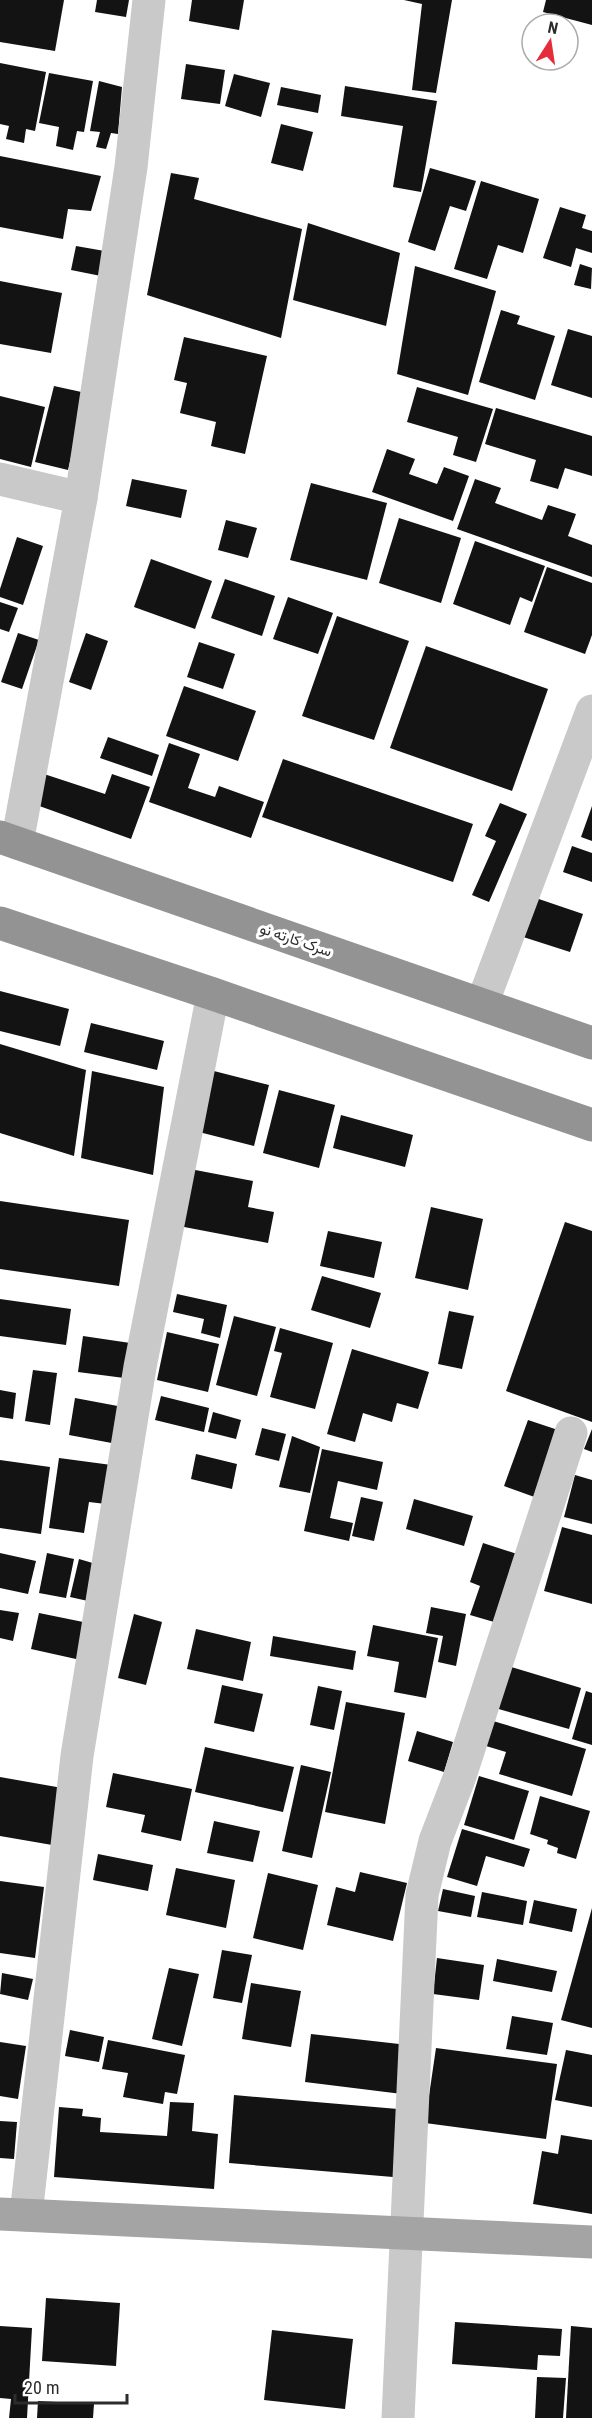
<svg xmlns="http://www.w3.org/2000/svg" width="592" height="2418" font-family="'Roboto Condensed',Vazirmatn,sans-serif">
	<rect width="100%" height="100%" fill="#fff"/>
	<g fill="#131313">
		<polygon points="0,0 64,0 55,51 0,42"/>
		<polygon points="97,0 129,0 126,17 95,12"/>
		<polygon points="192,0 244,0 239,30 189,21"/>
		<polygon points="404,0 452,0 436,93 412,90 422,4"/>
		<polygon points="546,0 592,0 592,25 543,12"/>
		<polygon points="0,63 46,72 35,131 26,129 24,143 6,139 9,126 0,124"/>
		<polygon points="186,64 225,70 220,104 181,99"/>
		<polygon points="49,73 93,81 84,132 77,131 73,150 56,146 59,127 39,123"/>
		<polygon points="234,74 270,83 261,117 225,106"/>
		<polygon points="99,81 122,87 118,134 111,133 106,149 96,147 100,132 90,131"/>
		<polygon points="345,86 437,101 421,192 393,187 403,126 341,116"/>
		<polygon points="281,87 321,95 318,113 277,105"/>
		<polygon points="281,124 313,132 303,171 271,163"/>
		<polygon points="0,156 101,176 91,211 68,209 63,239 0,227"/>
		<polygon points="430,168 476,181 466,211 450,206 435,251 408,242"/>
		<polygon points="171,173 199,178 194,199 302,229 281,338 147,295"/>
		<polygon points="481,181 539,199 523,253 498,245 487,279 454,269"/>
		<polygon points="560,207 586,215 582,228 592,231 592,253 576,248 571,267 543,258"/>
		<polygon points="308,223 400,253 386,326 293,300"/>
		<polygon points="76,246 116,253 111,278 71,270"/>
		<polygon points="580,264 592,268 591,289 574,285"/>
		<polygon points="415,266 496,291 468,395 397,374"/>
		<polygon points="0,281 62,293 51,353 0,344"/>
		<polygon points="501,310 520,316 517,324 555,336 535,400 479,382"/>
		<polygon points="568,329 592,336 592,398 551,385"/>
		<polygon points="184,337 267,356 245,454 211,446 216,422 180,413 187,383 174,380"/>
		<polygon points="54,386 86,393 68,470 35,462"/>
		<polygon points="417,387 493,409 476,462 453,455 458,437 407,422"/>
		<polygon points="0,396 45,407 31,467 0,459"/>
		<polygon points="496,408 592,436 592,476 565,468 558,489 530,481 536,460 485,444"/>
		<polygon points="387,449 415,459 409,474 437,484 444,467 469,476 453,521 372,492"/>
		<polygon points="132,479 187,490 181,518 126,506"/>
		<polygon points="475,479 501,488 495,503 542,520 548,505 576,514 568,536 592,545 592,577 457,529"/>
		<polygon points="311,483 387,503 367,580 290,560"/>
		<polygon points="399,518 461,538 441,603 379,583"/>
		<polygon points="226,520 257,528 248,558 218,550"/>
		<polygon points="17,537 43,546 23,605 0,597 0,589"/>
		<polygon points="475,541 545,566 532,602 520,597 510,625 453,604"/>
		<polygon points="151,559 212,581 195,629 134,607"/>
		<polygon points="547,567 592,583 592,635 585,654 524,632"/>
		<polygon points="225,579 275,596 262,636 211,618"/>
		<polygon points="288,597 333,613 318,654 273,639"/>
		<polygon points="0,602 18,608 9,632 0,629"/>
		<polygon points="337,616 409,641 374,740 302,716"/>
		<polygon points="18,633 39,640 22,689 1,682"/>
		<polygon points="86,633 108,641 91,690 69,682"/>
		<polygon points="199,642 235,654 223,689 187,677"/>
		<polygon points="426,646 548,689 512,791 390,748"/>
		<polygon points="184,686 256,711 238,761 166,736"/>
		<polygon points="108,737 159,755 152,776 100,758"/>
		<polygon points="169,743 200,754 188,788 215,797 219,786 264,802 251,838 149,802"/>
		<polygon points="283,759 473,824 453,882 262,817"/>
		<polygon points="41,773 105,794 112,774 150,787 131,839 31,803"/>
		<polygon points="500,803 527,814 489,902 472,895 496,841 485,836"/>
		<polygon points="592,806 592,841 581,837"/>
		<polygon points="572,846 592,853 592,882 563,872"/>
		<polygon points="530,896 583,914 570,952 517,935"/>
		<polygon points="0,991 69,1009 60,1046 0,1031"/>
		<polygon points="91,1023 164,1041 157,1070 84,1052"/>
		<polygon points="0,1044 86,1070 74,1156 0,1133"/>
		<polygon points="210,1070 269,1085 254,1146 195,1131"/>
		<polygon points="92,1071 164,1087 153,1175 81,1158"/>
		<polygon points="279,1090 335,1105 319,1168 263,1153"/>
		<polygon points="341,1115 413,1135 405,1167 333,1148"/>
		<polygon points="190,1169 253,1181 248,1207 274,1212 268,1243 179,1226"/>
		<polygon points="0,1201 129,1220 119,1286 0,1269"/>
		<polygon points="431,1207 483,1219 468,1290 415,1278"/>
		<polygon points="565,1222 592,1231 592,1422 506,1391"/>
		<polygon points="328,1231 382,1242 374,1278 320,1266"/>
		<polygon points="322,1276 381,1293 370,1328 311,1310"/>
		<polygon points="177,1294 227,1305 220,1338 201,1333 204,1319 173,1312"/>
		<polygon points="0,1299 71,1309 66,1345 0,1336"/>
		<polygon points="449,1311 474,1316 462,1369 438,1364"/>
		<polygon points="234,1316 276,1327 257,1396 216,1385"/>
		<polygon points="280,1328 333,1343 315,1409 270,1397 282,1353 274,1351"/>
		<polygon points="167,1332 219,1344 208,1392 157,1380"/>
		<polygon points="83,1336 137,1344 132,1379 78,1372"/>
		<polygon points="352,1349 429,1372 418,1409 397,1403 392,1422 363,1413 355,1442 327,1434"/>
		<polygon points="33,1370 57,1373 50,1425 25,1421"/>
		<polygon points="0,1390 16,1393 13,1419 0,1417"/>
		<polygon points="161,1396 209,1408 204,1432 155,1420"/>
		<polygon points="75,1398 123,1407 117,1444 69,1435"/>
		<polygon points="213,1412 241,1420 236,1439 208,1432"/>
		<polygon points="528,1420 564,1432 540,1499 504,1486"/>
		<polygon points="262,1428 286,1434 279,1461 255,1455"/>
		<polygon points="592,1429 592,1452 584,1449"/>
		<polygon points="292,1436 320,1447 310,1493 279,1487"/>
		<polygon points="322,1449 383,1462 377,1490 338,1481 330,1518 353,1523 349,1541 304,1531"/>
		<polygon points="196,1454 237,1464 232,1489 191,1479"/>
		<polygon points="59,1458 119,1466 114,1505 89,1502 84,1533 49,1528"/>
		<polygon points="0,1460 50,1467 41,1534 0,1528"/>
		<polygon points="575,1475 592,1480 592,1524 564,1517"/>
		<polygon points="361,1497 383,1502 374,1541 352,1536"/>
		<polygon points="414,1499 473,1516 464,1546 406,1529"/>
		<polygon points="562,1527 592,1535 592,1604 544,1591"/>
		<polygon points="483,1543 517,1554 494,1622 470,1615 480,1586 470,1582"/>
		<polygon points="0,1553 36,1561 28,1594 0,1588"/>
		<polygon points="47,1553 74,1559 66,1598 39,1593"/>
		<polygon points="79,1559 96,1564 88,1601 70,1597"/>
		<polygon points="431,1607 466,1614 456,1666 438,1662 443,1636 426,1633"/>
		<polygon points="0,1610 19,1613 13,1641 0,1638"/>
		<polygon points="39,1613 93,1624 85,1661 31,1649"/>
		<polygon points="134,1614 162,1622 146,1685 118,1678"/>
		<polygon points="373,1625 438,1638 426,1698 394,1692 399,1662 367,1656"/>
		<polygon points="196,1629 251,1642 243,1681 187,1669"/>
		<polygon points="273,1636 356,1651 353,1670 270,1656"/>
		<polygon points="508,1666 581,1688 569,1729 495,1708"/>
		<polygon points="222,1685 263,1694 254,1732 214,1723"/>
		<polygon points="318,1686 342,1691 334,1730 310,1725"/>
		<polygon points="586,1691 592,1693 592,1745 572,1739"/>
		<polygon points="346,1702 405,1713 385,1824 325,1812"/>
		<polygon points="493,1721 586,1749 572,1796 499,1774 506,1752 486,1746"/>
		<polygon points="417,1731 453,1742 444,1772 408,1761"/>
		<polygon points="205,1747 294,1767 283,1812 195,1792"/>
		<polygon points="301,1765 331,1772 312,1858 282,1851"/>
		<polygon points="113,1773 192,1789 181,1841 141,1832 145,1815 106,1807"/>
		<polygon points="479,1776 529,1791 514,1840 464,1825"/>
		<polygon points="0,1777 68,1789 58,1846 0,1836"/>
		<polygon points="540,1796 590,1811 576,1859 557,1853 558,1848 547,1844 548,1840 530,1834"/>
		<polygon points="214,1821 260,1831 253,1862 207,1853"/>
		<polygon points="462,1829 530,1849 524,1867 486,1856 477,1886 447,1877"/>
		<polygon points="98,1854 153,1865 148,1891 93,1880"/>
		<polygon points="176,1868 235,1880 226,1928 166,1915"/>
		<polygon points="360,1872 407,1883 393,1941 327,1925 336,1887 355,1892"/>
		<polygon points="268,1873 318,1885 303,1950 253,1938"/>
		<polygon points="0,1881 44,1887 35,1958 0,1953"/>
		<polygon points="443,1889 475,1896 471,1917 438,1911"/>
		<polygon points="482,1892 527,1901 523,1925 477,1917"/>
		<polygon points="534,1900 577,1909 572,1932 529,1923"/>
		<polygon points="592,1908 592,2028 561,2020"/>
		<polygon points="222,1950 252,1955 242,2003 213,1998"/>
		<polygon points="437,1958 484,1965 479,2000 433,1994"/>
		<polygon points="497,1959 557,1971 552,1992 493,1981"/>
		<polygon points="169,1968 199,1974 182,2046 152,2039"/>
		<polygon points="2,1973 33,1979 28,2000 0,1994"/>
		<polygon points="251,1983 301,1991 291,2047 242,2039"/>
		<polygon points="512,2016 553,2023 547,2055 506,2049"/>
		<polygon points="70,2030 104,2037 99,2062 65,2056"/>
		<polygon points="311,2034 408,2045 402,2094 305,2082"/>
		<polygon points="108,2040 185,2055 177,2094 165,2092 163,2104 123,2097 128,2073 102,2069"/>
		<polygon points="0,2042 26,2046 18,2099 0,2096"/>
		<polygon points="436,2048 557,2064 546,2139 425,2123"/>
		<polygon points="566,2050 592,2055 592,2107 555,2100"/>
		<polygon points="234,2095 398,2109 393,2177 229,2163"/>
		<polygon points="170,2102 194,2103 192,2131 218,2134 214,2189 54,2177 59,2107 83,2109 82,2116 101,2118 100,2132 167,2136"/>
		<polygon points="0,2121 17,2122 14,2159 0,2158"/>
		<polygon points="561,2135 592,2140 592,2214 533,2204 542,2151 558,2154"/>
		<polygon points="46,2298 120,2303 116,2366 42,2361"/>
		<polygon points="455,2322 562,2329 560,2356 538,2355 537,2370 452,2364"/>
		<polygon points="0,2326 32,2328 27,2418 9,2418 11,2399 0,2398"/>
		<polygon points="571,2326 592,2328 592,2418 566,2418"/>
		<polygon points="272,2330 353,2339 345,2409 264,2400"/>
		<polygon points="537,2377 566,2378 563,2418 535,2418"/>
		<polygon points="38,2401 94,2404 93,2418 37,2418"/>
	</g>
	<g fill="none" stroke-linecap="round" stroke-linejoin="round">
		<g stroke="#c9c9c9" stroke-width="33">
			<polyline points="0,479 81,498"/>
			<polyline points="17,843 81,498 131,167 149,0"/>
			<polyline points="482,1004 592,711"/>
			<polyline points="26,2215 77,1756 140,1367 213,994"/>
			<polyline points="398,2418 422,1895 435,1841 460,1776 571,1433"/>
		</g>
		<polyline stroke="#a4a4a4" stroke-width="33" points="0,2214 592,2242"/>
		<g stroke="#939393" stroke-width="33">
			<polyline points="0,837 592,1043"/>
			<polyline points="0,923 213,994 592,1125"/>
		</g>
	</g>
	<g text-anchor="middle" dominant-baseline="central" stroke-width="6" stroke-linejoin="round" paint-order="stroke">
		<g font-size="15" fill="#2c2c2c" stroke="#fff">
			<text transform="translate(296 940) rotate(19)">سرک کارته نو</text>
		</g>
	</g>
	<g transform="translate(550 42) rotate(12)"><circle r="28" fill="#ffffff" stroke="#ababab" stroke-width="1.5"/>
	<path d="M0-4.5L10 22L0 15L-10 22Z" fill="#e62b3b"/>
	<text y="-9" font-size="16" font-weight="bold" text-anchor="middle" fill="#2c2c2c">N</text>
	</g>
	<path d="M15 2394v9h112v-9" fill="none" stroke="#2c2c2c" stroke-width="3"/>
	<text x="24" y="2394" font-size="18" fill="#2c2c2c" stroke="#ffffff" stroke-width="4.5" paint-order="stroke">20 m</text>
</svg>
